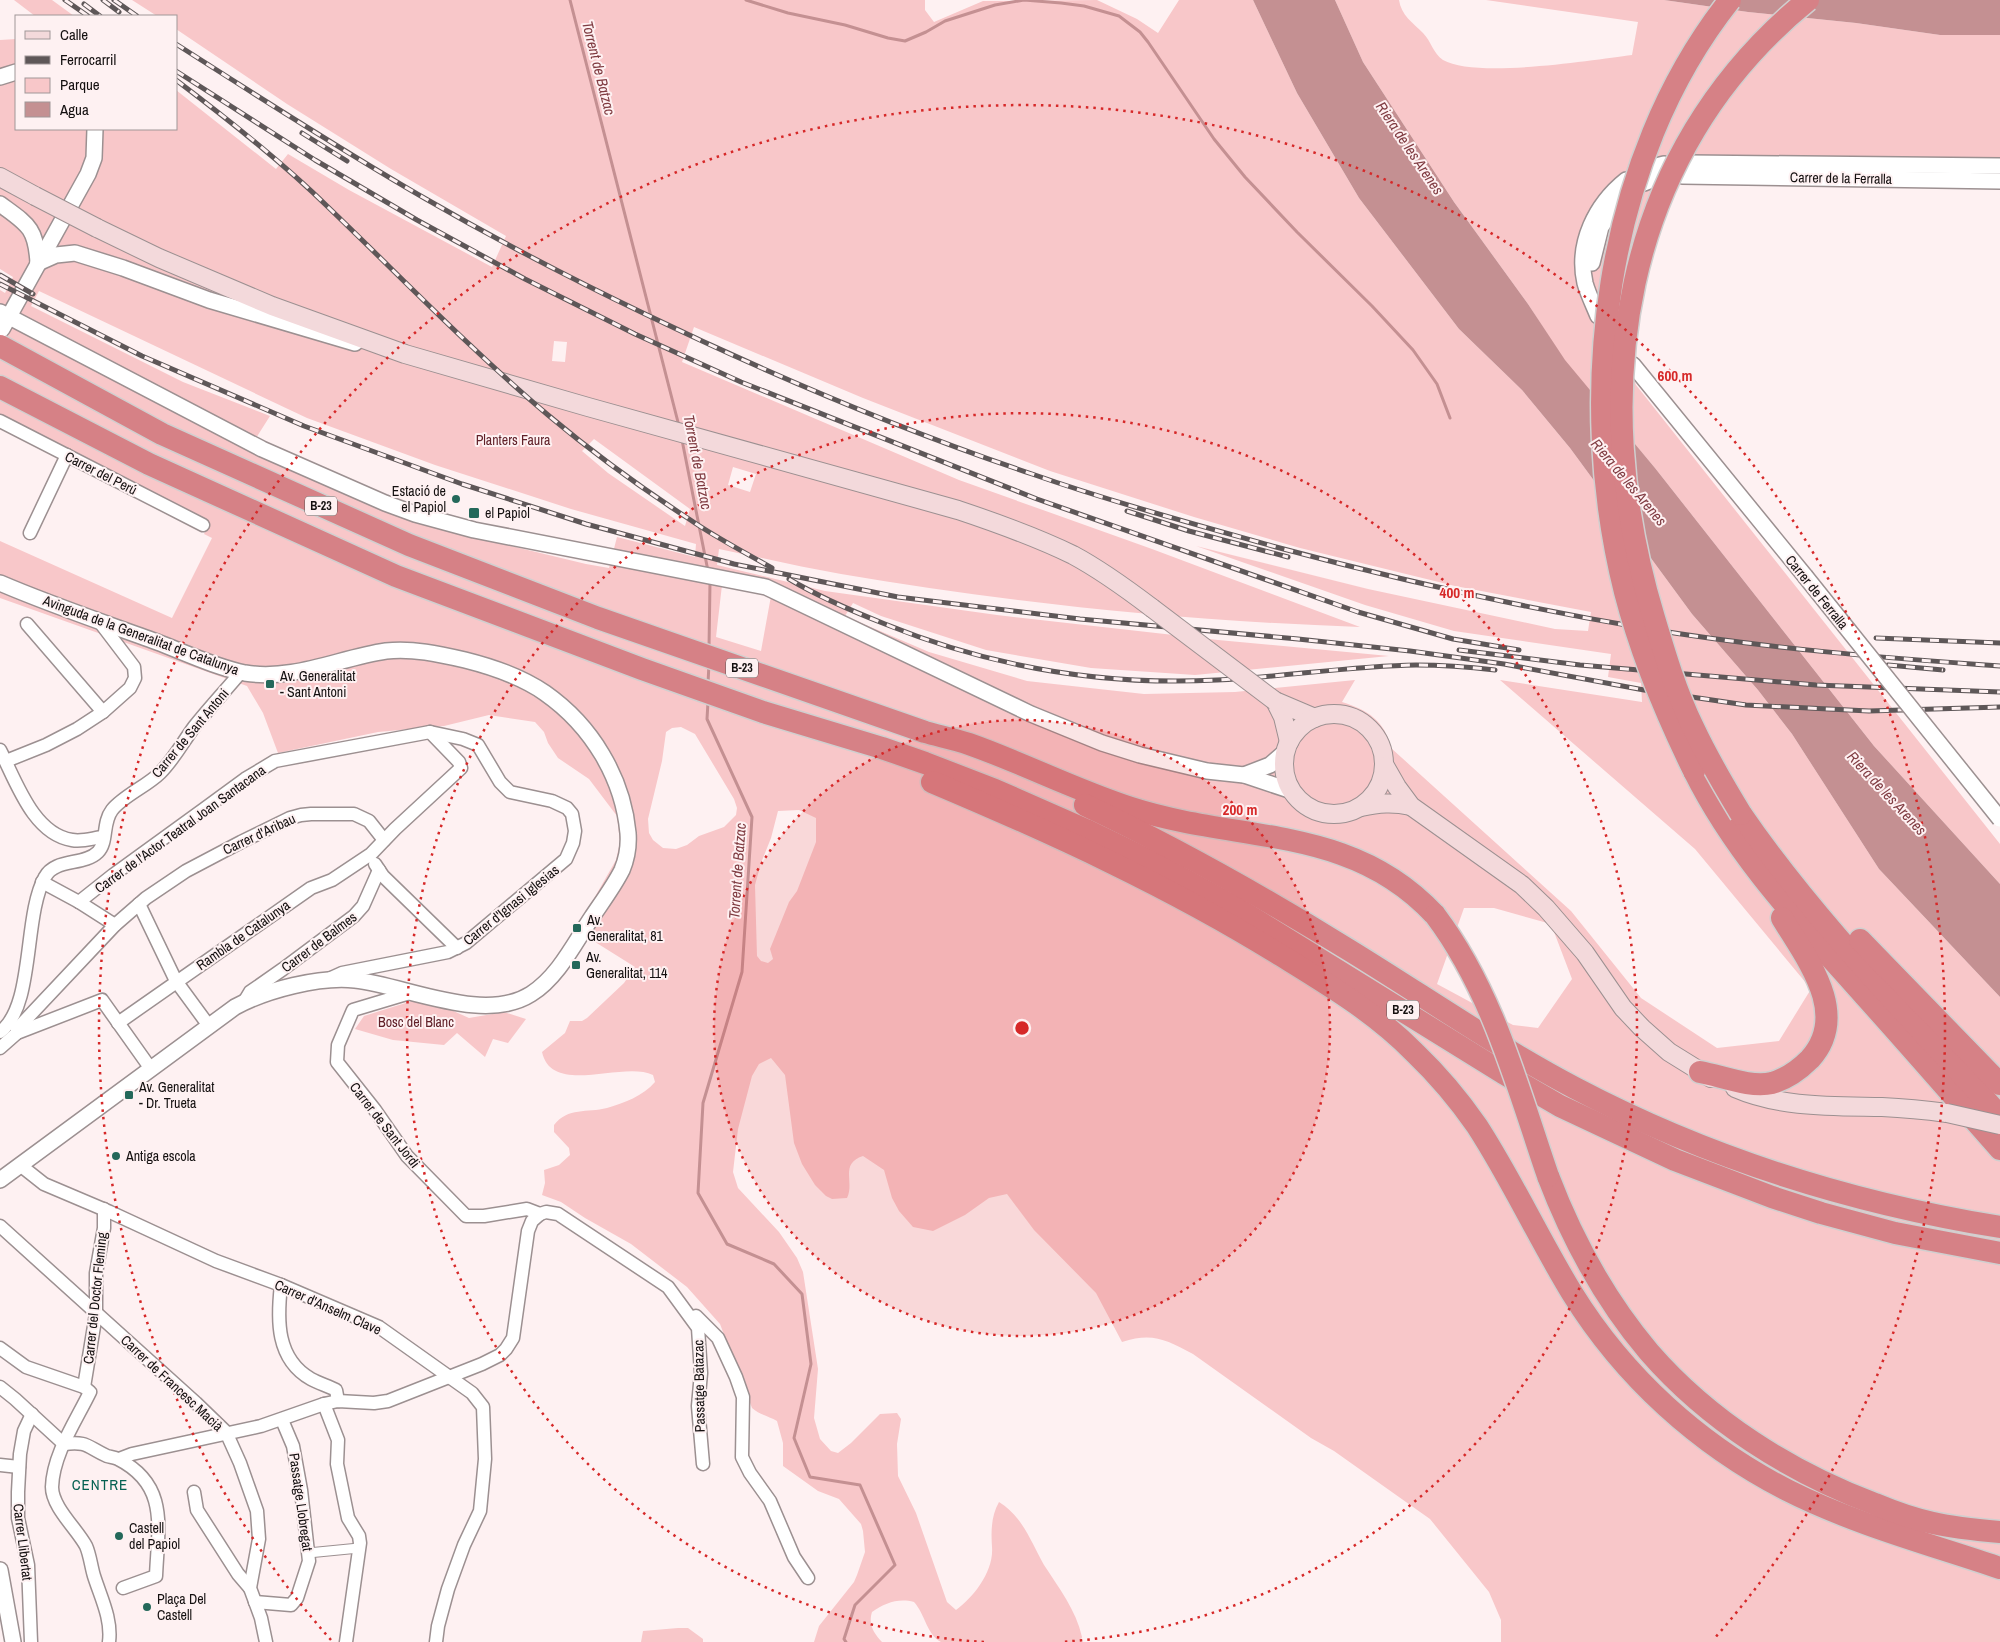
<svg xmlns="http://www.w3.org/2000/svg" width="2000" height="1642" font-family="'Archivo Narrow',sans-serif">
	<rect width="100%" height="100%" fill="#fef1f2"/>
	<g fill="#f8c7c9" fill-rule="evenodd">
		<polygon points="14,0 52,0 74,16 35,16"/>
		<path d="M 132,0 L 925,0 L 925,10 L 934,22 L 983,1 L 1097,0 L 1137,19 L 1158,33 L 1179,0 L 1253,0 L 1297,93 L 1359,198 L 1459,329 L 1522,390 L 1570,448 L 1692,614 L 1758,690 L 1792,734 L 1879,869 L 2000,997 L 2000,1642 L 1501,1642 L 1501,1620 L 1489,1592 L 1430,1519 L 1334,1451 L 1311,1438 L 1193,1354 C 1166,1340 1153,1332 1122,1342 L 1096,1293 L 1034,1230 L 1007,1194 L 989,1198 L 965,1215 L 933,1231 L 913,1227 L 899,1211 L 892,1198 L 884,1170 L 863,1156 C 839,1164 855,1182 847,1198 L 832,1199 L 826,1196 L 815,1185 L 802,1164 L 794,1143 L 785,1075 L 771,1058 L 759,1064 L 752,1076 L 738,1129 L 733,1172 L 738,1188 L 779,1232 L 797,1258 L 803,1272 L 818,1369 L 814,1418 L 820,1439 L 831,1451 L 838,1453 L 851,1443 L 880,1414 L 897,1413 L 901,1419 L 897,1444 L 898,1476 L 916,1513 L 947,1602 L 956,1610 C 974,1597 994,1571 992,1547 C 991,1532 991,1516 999,1502 C 1023,1517 1031,1542 1044,1565 C 1059,1588 1076,1610 1082,1637 L 1080,1642 L 941,1642 C 927,1635 925,1614 914,1602 C 898,1598 885,1603 872,1612 C 868,1625 874,1633 882,1642 L 814,1642 L 819,1626 L 854,1582 L 857,1575 L 865,1552 L 863,1531 L 861,1524 L 839,1499 L 818,1491 L 783,1466 L 783,1443 L 777,1421 C 769,1416 760,1415 752,1408 L 720,1324 L 687,1287 L 631,1244 L 585,1218 L 561,1202 L 542,1195 L 545,1183 L 544,1170 L 559,1165 L 570,1155 L 569,1148 L 554,1132 L 554,1125 C 568,1107 587,1113 607,1108 C 624,1103 643,1096 655,1082 L 653,1075 C 623,1060 552,1097 542,1052 L 565,1033 L 570,1021 L 582,1021 L 587,1018 L 624,983 L 635,967 L 576,930 L 616,860 L 620,842 L 617,816 L 589,779 L 558,758 L 548,743 L 544,732 L 535,722 L 489,715 L 444,726 L 378,732 L 278,753 L 263,713 L 247,686 L 0,598 L 0,541 L 172,618 L 212,538 L 204,534 L 209,524 L 0,415 L 0,290 L 5,293 L 13,277 L 0,269 L 0,40 L 16,39 L 16,129 L 176,129 L 176,90 L 276,169 L 288,154 L 349,190 L 492,267 L 506,236 L 391,169 L 287,104 L 176,29 L 176,16 L 157,16 ZM 39,291 L 307,418 L 435,465 L 571,509 L 696,544 L 695,557 L 617,537 L 609,568 L 586,564 L 449,531 L 251,446 L 270,416 L 183,382 L 31,306 ZM 694,327 L 863,398 L 1050,471 L 1194,517 L 1300,548 L 1455,586 L 1591,612 L 1588,631 L 1555,629 L 1368,589 L 1196,546 L 1365,605 L 1454,631 L 1611,654 L 1608,677 L 1641,683 L 1642,702 L 1500,680 L 1695,849 L 1811,989 L 1779,1041 L 1717,1048 L 1641,998 L 1571,911 L 1391,748 C 1385,721 1368,710 1342,702 L 1355,680 L 1235,692 L 1144,694 L 1027,681 L 929,652 L 845,616 L 853,603 L 881,616 L 986,650 L 1091,668 L 1195,675 L 1389,656 L 1218,640 L 997,615 L 825,591 L 717,565 L 719,549 C 759,557 800,567 841,574 C 1012,603 1186,621 1360,627 L 1152,549 L 959,480 L 682,362 ZM 554,341 L 567,342 L 565,362 L 552,361 ZM 594,439 L 690,509 L 685,526 L 608,473 L 582,451 ZM 733,467 L 756,474 L 750,492 L 728,485 ZM 722,585 L 771,596 L 761,651 L 716,637 ZM 681,727 L 695,734 L 734,799 L 737,808 L 736,815 L 724,827 L 699,836 L 687,845 L 676,849 L 663,848 L 653,840 L 649,833 L 648,819 L 662,761 L 666,732 L 672,728 ZM 799,810 L 816,818 L 816,842 L 797,891 L 789,902 L 770,949 L 773,959 L 768,963 L 761,961 L 757,956 L 755,885 L 761,863 L 771,838 L 778,811 ZM 1464,908 L 1494,908 L 1551,924 L 1572,979 L 1538,1028 L 1513,1025 L 1437,984 Z"/>
		<path d="M 1335,0 L 1399,0 C 1401,15 1413,23 1423,33 C 1431,41 1433,53 1443,60 C 1476,79 1592,60 1632,55 L 1638,22 L 1486,0 L 1664,0 L 1748,12 L 1856,23 L 1940,35 L 2000,35 L 2000,186 L 1681,180 L 1661,224 L 1643,293 L 1630,368 L 1636,385 L 2000,844 L 2000,884 L 1874,746 L 1655,468 L 1564,360 L 1528,304 L 1454,202 L 1363,62 Z"/>
		<polygon points="412,1001 449,1009 469,1018 504,1012 526,1019 508,1043 493,1039 485,1057 457,1033 444,1045 393,1040 355,1029 364,1016"/>
		<polygon points="678,1628 688,1628 703,1639 703,1642 641,1642 643,1631"/>
	</g>
	<g fill="#c49092">
		<polygon points="1253,0 1335,0 1363,62 1454,202 1528,304 1565,360 1655,468 1874,746 2000,884 2000,997 1879,869 1792,734 1758,690 1692,614 1570,448 1522,390 1459,329 1359,198 1297,93"/>
		<polygon points="1664,0 2000,0 2000,35 1940,35 1856,23 1748,12"/>
	</g>
	<g fill="none" stroke-linecap="round" stroke-linejoin="round">
		<g stroke="#c49092" stroke-width="3">
			<polyline points="570,0 679,426"/>
			<polyline points="746,0 788,13 845,25 888,38 905,41 926,32 945,21 995,5 1024,0 1061,3 1084,6 1119,16 1140,32 1148,42 1214,139 1245,177 1297,232 1372,306 1413,350 1437,384 1450,418"/>
			<polyline points="682,440 708,571"/>
			<polyline points="709,648 710,582"/>
			<polyline points="708,683 709,664"/>
			<polyline points="708,702 707,719 752,817 742,972 703,1103 698,1193 727,1244 774,1264 802,1294 811,1364 794,1438 810,1477 860,1485 895,1565 855,1605 844,1639 846,1642"/>
		</g>
		<g stroke="#9c9091" stroke-width="11">
			<polyline id="pedestrian" points="308,1553 359,1548"/>
		</g>
		<g stroke="#9c9091" stroke-width="15">
			<g id="minor">
				<polyline points="0,421 203,525"/>
				<polyline points="30,533 67,455"/>
				<polyline points="27,624 103,712"/>
				<path d="M 0,750 C 16,781 33,834 72,840 C 83,842 93,838 103,837"/>
				<polyline points="6,761 46,745 77,729 103,712 130,688 135,678 134,667 99,621"/>
				<polyline points="375,864 383,876 457,948"/>
				<polyline points="42,882 79,902 115,925"/>
				<polyline points="79,902 113,875 204,809 245,779 275,761 430,732 463,739 478,745 500,782 510,792 552,801 567,808 572,814 575,831 573,843 566,859 466,943 448,952 342,973 331,978"/>
				<polyline points="139,904 176,981 209,1026"/>
				<polyline points="413,992 353,1010 338,1045 337,1062 375,1110 407,1156 466,1216 484,1216 527,1209 540,1214"/>
				<polyline points="244,1002 250,992 283,969 354,916 363,906 379,870"/>
				<polyline points="118,1023 311,888 332,880 371,854 395,829 461,768 459,762 430,732"/>
				<path d="M 0,1032 C 35,1006 23,916 45,877 C 55,858 84,866 98,852 C 108,842 102,823 112,810 C 123,796 147,786 160,773 C 174,759 183,742 194,727 C 209,708 226,690 241,672"/>
				<polyline points="17,1033 17,1029 115,925 146,898 186,871 241,842 290,818 301,815 311,814 354,814 369,821 384,840"/>
				<polyline points="0,1048 17,1033 102,1000 151,1069"/>
				<polyline points="20,1165 44,1184 110,1212 216,1261 281,1285 379,1327 472,1393 483,1407 485,1459 480,1511 464,1545 448,1589 438,1626 436,1642"/>
				<polyline points="540,1214 546,1212 558,1214 668,1287 698,1328 701,1373 698,1406 703,1464"/>
				<polyline points="0,1226 196,1403 226,1432 240,1463 257,1511 259,1539 250,1588 261,1618 266,1642"/>
				<path d="M 281,1285 C 277,1320 276,1359 311,1379 C 318,1383 328,1386 336,1390 L 338,1401"/>
				<polyline points="696,1316 718,1338 736,1377 743,1397 742,1457 750,1473 770,1501 794,1557 808,1578"/>
				<path d="M 0,1348 L 26,1367 L 84,1387 L 90,1392 C 76,1421 53,1454 52,1487 C 52,1507 77,1529 86,1546 C 90,1555 91,1566 94,1576 C 101,1598 112,1619 109,1642"/>
				<polyline points="0,1387 15,1399 64,1444"/>
				<polyline points="84,1387 96,1314 96,1273 104,1228 104,1209"/>
				<polyline points="324,1404 338,1440 337,1464 348,1518 359,1536 360,1543 346,1642"/>
				<path d="M 64,1444 C 88,1441 87,1447 107,1456 C 110,1457 114,1457 118,1459 C 169,1485 158,1527 156,1576 L 123,1588"/>
				<polyline points="119,1459 132,1454 261,1426 324,1404 338,1401 374,1403 388,1401 482,1364 500,1355 506,1349 513,1338 528,1231 532,1221 540,1214"/>
				<polyline points="0,1465 19,1467"/>
				<polyline points="194,1492 197,1510 238,1574 250,1588"/>
				<polyline points="255,1602 291,1605 297,1598 309,1561 301,1490 293,1446 282,1420"/>
				<polyline points="31,1642 28,1565 18,1518 18,1492 20,1454 24,1431 32,1414"/>
			</g>
		</g>
		<g stroke="#9c9091" stroke-width="18">
			<g id="tertiary">
				<polyline points="0,77 16,72"/>
				<polyline points="1689,163 2000,166"/>
				<polyline points="1648,168 1664,164"/>
				<polyline points="1682,176 2000,181"/>
				<polyline points="1644,183 1657,178"/>
				<path d="M 0,204 C 27,224 36,227 38,263"/>
				<polyline points="38,263 56,255 75,253 123,268 209,300 355,343"/>
				<polyline points="1592,263 1601,227 1619,200"/>
				<polyline points="0,312 262,449 385,503 415,514 474,530 766,587 1031,714 1102,743 1140,755 1207,771 1244,775 1292,791"/>
				<path d="M 1598,316 C 1594,306 1588,294 1585,283 C 1576,243 1596,204 1626,180"/>
				<polyline points="2,329 88,174 94,158 95,129"/>
				<polyline points="1633,365 1805,576"/>
				<path d="M 0,583 C 51,605 105,623 157,642 C 186,653 215,667 245,673 C 293,681 339,658 386,651 C 412,648 439,654 465,660 C 493,667 522,677 545,693 C 592,726 623,778 628,833 C 629,846 627,858 622,870 C 614,886 602,902 592,917 C 574,944 558,977 531,994 C 484,1024 407,986 355,980 C 320,976 266,990 235,1007 L 0,1180"/>
				<polyline points="1244,775 1270,765 1285,752"/>
				<polyline points="0,1570 13,1642"/>
			</g>
		</g>
		<g stroke="#9c9091" stroke-width="20">
			<g id="secondary">
				<polyline points="0,177 35,196"/>
				<path d="M 97,228 L 159,258 L 272,306 L 405,354 L 588,407 L 958,510 C 997,523 1036,537 1073,555 C 1101,570 1127,589 1152,608"/>
				<polyline points="1275,701 1283,717 1289,742"/>
				<polyline points="1275,701 1315,718"/>
				<circle cx="1334" cy="764" r="50"/>
				<polyline points="1385,766 1397,787 1411,806 1522,885 1546,908 1585,953 1623,1008 1642,1028 1669,1052 1711,1078"/>
				<path d="M 1361,807 C 1379,803 1393,802 1411,806"/>
				<path d="M 1735,1088 C 1781,1108 1833,1106 1882,1107 C 1904,1108 1925,1110 1947,1113"/>
			</g>
		</g>
		<g stroke="#d0cfcf" stroke-width="25">
			<g id="motorway">
				<path d="M 0,346 L 162,434 L 409,545 L 598,618 L 925,732 C 939,736 954,739 969,744 C 1023,763 1075,790 1131,808 C 1239,843 1351,824 1435,915"/>
				<polyline points="0,387 149,464 396,576 642,669 763,712 882,748 925,763 995,790 1086,830 1154,863 1240,910 1503,1073 1560,1106 1675,1160 1772,1197 1821,1213 1895,1233 2000,1253"/>
				<path d="M 1694,771 C 1736,856 1802,925 1864,995 C 1910,1046 1955,1098 2000,1149"/>
				<path d="M 932,782 C 1053,833 1171,887 1282,956 C 1329,985 1376,1013 1415,1053 C 1438,1075 1459,1100 1477,1126 C 1512,1180 1539,1239 1572,1293 C 1624,1377 1699,1445 1787,1490 C 1854,1524 1929,1544 2000,1568"/>
				<path d="M 1085,805 C 1176,848 1263,897 1349,950 C 1424,996 1497,1047 1575,1088 C 1708,1158 1852,1203 2000,1227"/>
				<path d="M 1741,814 C 1815,922 1912,1019 2000,1116"/>
				<polyline points="1860,940 2000,1084"/>
				<path d="M 1700,1072 C 1722,1076 1750,1088 1772,1083 C 1786,1079 1800,1069 1810,1059 C 1851,1014 1806,958 1782,918"/>
				<path d="M 1548,1176 C 1572,1239 1605,1300 1649,1352 C 1709,1421 1790,1472 1875,1504 C 1894,1512 1913,1519 1933,1523 C 1955,1528 1977,1530 2000,1532"/>
			</g>
		</g>
		<use href="#pedestrian" stroke="#fff" stroke-width="9"/>
		<use href="#minor" stroke="#fff" stroke-width="12"/>
		<use href="#tertiary" stroke="#fff" stroke-width="15"/>
		<use href="#secondary" stroke="#f3d9db" stroke-width="18"/>
		<use href="#motorway" stroke="#d68186" stroke-width="22"/>
		<g stroke="#5e5758" stroke-width="5">
			<g id="rail">
				<polyline points="65,0 88,16"/>
				<polyline points="103,0 119,12"/>
				<polyline points="114,0 137,16"/>
				<polyline points="84,4 100,16"/>
				<path d="M 176,44 C 259,97 341,150 426,199 C 497,240 570,278 643,313 C 769,374 899,429 1032,474 C 1112,502 1194,524 1276,547 C 1399,580 1524,608 1649,629 C 1765,648 1883,658 2000,666"/>
				<polyline points="176,71 315,160 417,220 525,279 635,334 741,382 1037,499 1358,612 1453,639 1519,650"/>
				<path d="M 176,80 C 229,120 281,161 328,207 C 401,277 471,350 548,415 C 592,452 640,487 689,519 C 715,537 744,552 772,568"/>
				<polyline points="302,133 347,161"/>
				<polyline points="0,275 33,294"/>
				<polyline points="0,284 142,356 304,426 462,484 586,524 734,564 898,597 1080,619 1298,639 1410,651 1504,664 1644,690 1746,705 1869,711 2000,707"/>
				<polyline points="1127,511 1189,531 1288,557"/>
				<path d="M 789,579 C 819,597 852,611 885,624 C 991,667 1102,686 1217,680 C 1283,677 1350,666 1416,665 C 1443,665 1469,667 1495,670"/>
				<polyline points="1876,638 2000,643"/>
				<polyline points="1459,650 1580,665 1816,685 2000,692"/>
				<polyline points="1888,665 1943,670"/>
			</g>
		</g>
		<use href="#rail" stroke="#fef1f2" stroke-width="3" stroke-dasharray="9" stroke-linecap="butt"/>
		<g stroke="#9c9091" stroke-width="18" stroke-linecap="butt">
			<polyline id="tertiary-bridge" points="1805,576 2000,819"/>
		</g>
		<g stroke="#9c9091" stroke-width="20" stroke-linecap="butt">
			<g id="secondary-bridge">
				<polyline points="35,196 97,228"/>
				<polyline points="1152,608 1275,701"/>
				<polyline points="1947,1113 2000,1125"/>
			</g>
		</g>
		<g stroke="#d0cfcf" stroke-width="25" stroke-linecap="butt">
			<g id="motorway-bridge">
				<path d="M 1694,771 C 1666,714 1641,654 1625,592 C 1576,397 1603,160 1730,0"/>
				<path d="M 1741,814 C 1724,786 1707,757 1693,727 C 1676,692 1665,655 1654,618 C 1586,394 1619,154 1808,0"/>
				<path d="M 1435,915 C 1493,992 1517,1086 1548,1176"/>
			</g>
		</g>
		<use href="#tertiary-bridge" stroke="#fff" stroke-width="15"/>
		<use href="#secondary-bridge" stroke="#f3d9db" stroke-width="18"/>
		<use href="#motorway-bridge" stroke="#d68186" stroke-width="22"/>
	</g>
	<circle cx="1022" cy="1028" r="308" fill="#d62828" fill-opacity=".12"/>
	<g fill="none" stroke="#d62828" stroke-width="2.5" stroke-dasharray="2.5 5">
		<circle cx="1022" cy="1028" r="308"/>
		<path d="M984 1642A615 615 0 1 1 1060 1642"/>
		<path d="M331 1640A923 923 0 1 1 1713 1640"/>
	</g>
	<g fill="#24685a" stroke="#fef1f2" stroke-width="2">
		<circle cx="456" cy="499" r="5"/>
		<rect x="468" y="507" width="12" height="12" rx="2.5"/>
		<rect x="265" y="679" width="10" height="10" rx="2.5"/>
		<rect x="572" y="923" width="10" height="10" rx="2.5"/>
		<rect x="571" y="960" width="10" height="10" rx="2.5"/>
		<rect x="124" y="1090" width="10" height="10" rx="2.5"/>
		<circle cx="116" cy="1156" r="5"/>
		<circle cx="119" cy="1536" r="5"/>
		<circle cx="147" cy="1607" r="5"/>
	</g>
	<g text-anchor="middle" dominant-baseline="central" stroke-width="4" stroke-linejoin="round" paint-order="stroke">
		<g fill="#fef1f2" stroke="#5a5454" stroke-width="1">
			<rect x="305" y="496.5" width="32" height="19" rx="4"/>
			<rect x="726" y="658.5" width="32" height="19" rx="4"/>
			<rect x="1387" y="1000.5" width="32" height="19" rx="4"/>
		</g>
		<g font-size="12" font-weight="bold" fill="#141010">
			<text x="321" y="506">B-23</text>
			<text x="742" y="668">B-23</text>
			<text x="1403" y="1010">B-23</text>
		</g>
		<g font-size="14" fill="#141010" stroke="#fef1f2">
			<text transform="translate(1841 178) rotate(1)">Carrer de la Ferralla</text>
			<text transform="translate(101 473) rotate(27)">Carrer del Perú</text>
			<text transform="translate(1817 592) rotate(51)">Carrer de Ferralla</text>
			<text transform="translate(141 635) rotate(20)">Avinguda de la Generalitat de Catalunya</text>
			<text transform="translate(190 733) rotate(-50)">Carrer de Sant Antoni</text>
			<text transform="translate(180 829) rotate(-36)">Carrer de l'Actor Teatral Joan Santacana</text>
			<text transform="translate(259 834) rotate(-25)">Carrer d'Aribau</text>
			<text transform="translate(511 905) rotate(-39)">Carrer d'Ignasi Iglesias</text>
			<text transform="translate(243 935) rotate(-35)">Rambla de Catalunya</text>
			<text transform="translate(319 942) rotate(-37)">Carrer de Balmes</text>
			<text transform="translate(385 1125) rotate(52)">Carrer de Sant Jordi</text>
			<text transform="translate(95 1298) rotate(-84)">Carrer del Doctor Fleming</text>
			<text transform="translate(328 1307) rotate(24)">Carrer d'Anselm Clave</text>
			<text transform="translate(172 1383) rotate(43)">Carrer de Francesc Macià</text>
			<text transform="translate(699 1386) rotate(-91)">Passatge Batazac</text>
			<text transform="translate(301 1502) rotate(82)">Passatge Llobregat</text>
			<text transform="translate(23 1542) rotate(83)">Carrer Llibertat</text>
		</g>
		<g font-size="14" fill="#612129" stroke="#fef1f2">
			<text x="513" y="440">Planters Faura</text>
			<text x="416" y="1022">Bosc del Blanc</text>
		</g>
		<g font-size="14" fill="#141010" stroke="#fef1f2" text-anchor="start">
			<text x="446" y="491" text-anchor="end">Estació de<tspan x="446" dy="16">el Papiol</tspan></text>
			<text x="485" y="513">el Papiol</text>
			<text x="280" y="676">Av. Generalitat<tspan x="280" dy="16">- Sant Antoni</tspan></text>
			<text x="587" y="920">Av.<tspan x="587" dy="16">Generalitat, 81</tspan></text>
			<text x="586" y="957">Av.<tspan x="586" dy="16">Generalitat, 114</tspan></text>
			<text x="139" y="1087">Av. Generalitat<tspan x="139" dy="16">- Dr. Trueta</tspan></text>
			<text x="126" y="1156">Antiga escola</text>
			<text x="129" y="1528">Castell<tspan x="129" dy="16">del Papiol</tspan></text>
			<text x="157" y="1599">Plaça Del<tspan x="157" dy="16">Castell</tspan></text>
		</g>
		<g font-size="15" font-style="italic" fill="#803c42" stroke="#fef1f2">
			<text transform="translate(599 68) rotate(76)">Torrent de Batzac</text>
			<text transform="translate(1410 148) rotate(56)">Riera de les Arenes</text>
			<text transform="translate(698 462) rotate(79)">Torrent de Batzac</text>
			<text transform="translate(1629 482) rotate(50)">Riera de les Arenes</text>
			<text transform="translate(1887 793) rotate(47)">Riera de les Arenes</text>
			<text transform="translate(737 871) rotate(-86)">Torrent de Batzac</text>
		</g>
		<g font-size="15" letter-spacing="1" fill="#056152" stroke="#fef1f2">
			<text x="100" y="1484">CENTRE</text>
		</g>
	</g>
	<circle cx="1022" cy="1028" r="8" fill="#d62828" stroke="#fef1f2" stroke-width="2.5"/>
	<g font-size="15" text-anchor="middle" font-weight="bold" fill="#d62828" stroke="#fef1f2" stroke-width="4" stroke-linejoin="round" paint-order="stroke">
		<text x="1675" y="381">600 m</text>
		<text x="1457" y="598">400 m</text>
		<text x="1240" y="815">200 m</text>
	</g>
	<rect x="15" y="15" width="162" height="115" fill="#fef1f2" stroke="#a09798"/>
	<rect x="25" y="31" width="25" height="8" fill="#f3d9db" stroke="#a09798"/>
	<text x="60" y="40" font-size="15" fill="#141010">Calle</text>
	<rect x="25" y="56" width="25" height="8" fill="#5e5758" stroke="#a09798"/>
	<text x="60" y="65" font-size="15" fill="#141010">Ferrocarril</text>
	<rect x="25" y="78" width="25" height="15" fill="#f8c7c9" stroke="#a09798"/>
	<text x="60" y="90" font-size="15" fill="#141010">Parque</text>
	<rect x="25" y="102" width="25" height="15" fill="#c49092" stroke="#a09798"/>
	<text x="60" y="115" font-size="15" fill="#141010">Agua</text>
</svg>
